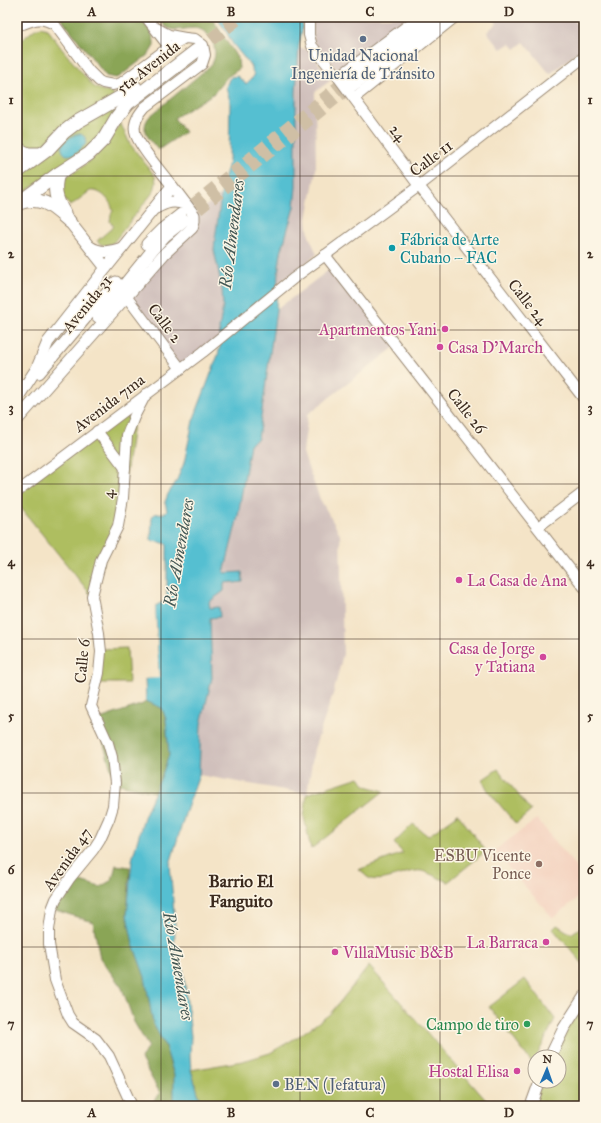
<svg xmlns="http://www.w3.org/2000/svg" width="601" height="1123" font-family="'IM FELL Great Primer',serif">
	<rect width="100%" height="100%" fill="#fcf5e5"/>
	<filter id="ink" filterUnits="userSpaceOnUse"><feTurbulence type="fractalNoise" baseFrequency=".025" numOctaves="2"/><feDisplacementMap in="SourceGraphic" scale="8" xChannelSelector="R" yChannelSelector="G"/><feConvolveMatrix kernelMatrix="1 2 1 2 8 2 1 2 1" color-interpolation-filters="sRGB"/></filter>
	<filter id="wash" filterUnits="userSpaceOnUse"><feTurbulence type="fractalNoise" baseFrequency=".012" numOctaves="4" result="noise"/><feDisplacementMap in="SourceGraphic" scale="16" xChannelSelector="R" yChannelSelector="G"/><feGaussianBlur stdDeviation="0.9" result="paint"/><feColorMatrix in="noise" values="0 0 0 0 0 0 0 0 0 0 0 0 0 0 0 0 0 1.4 0 .05"/><feComposite in="paint" operator="in"/></filter>
	<g filter="url(#wash)">
		<rect width="100%" height="100%" fill="#f4e4c7"/>
		<polygon fill="#f4d3c0" points="537,819 584,877 584,893 553,918 494,851"/>
		<g fill="#d0c0bc">
			<polygon points="312,17 409,17 338,71 314,42"/>
			<polygon points="492,17 571,17 584,33 584,47 550,74 524,42 515,49 510,43 501,49 487,32 497,23"/>
			<polygon points="298,49 308,49 331,80 315,92 316,170 307,219 309,236 317,254 298,270 277,284 281,253 294,207 296,188 296,92"/>
			<polygon points="221,194 214,250 222,288 223,306 219,329 221,342 181,369 126,296 164,254 194,215"/>
			<polygon points="334,266 396,346 308,414 303,452 306,462 320,499 340,534 343,654 333,694 314,749 307,794 199,775 201,724 212,678 210,617 220,616 210,608 209,602 224,591 224,583 243,581 224,573 238,516 250,444 258,438 276,310"/>
		</g>
		<g fill="#aebe61" stroke="#747440">
			<path d="M 41,27 L 47,29 L 49,31 L 62,49 L 93,86 C 100,91 110,91 115,96 L 51,138 L 39,148 L 31,150 L 19,143 L 17,140 L 17,44 L 35,29 Z"/>
			<polygon points="125,100 92,146 17,197 17,179 47,155 70,132"/>
			<path d="M 120,122 L 130,144 L 155,176 L 156,183 L 154,191 L 113,243 C 106,246 102,246 97,241 L 114,226 L 110,222 L 111,214 L 113,211 C 112,202 101,189 90,191 L 70,206 L 62,196 L 60,184 C 67,174 70,175 79,169 C 97,156 111,142 120,122 Z"/>
			<polygon points="146,394 134,417 123,498 92,596 17,503 17,492"/>
			<polygon points="127,648 129,683 96,683 100,649"/>
			<polygon points="498,769 531,811 516,824 489,792 482,780"/>
			<polygon points="359,777 366,786 384,791 311,849 304,817 307,794"/>
			<path d="M 457,813 L 486,851 L 448,882 C 440,879 430,873 422,871 C 405,868 373,892 362,871 L 358,870 L 403,853 L 394,843 L 413,824 L 428,836 L 456,816 Z"/>
			<polygon points="584,923 584,965 553,929 557,925 571,934 581,927"/>
			<polygon points="369,966 491,1106 204,1106 199,1096 191,1070 243,1061 270,1053 299,1036 330,1014"/>
			<polygon points="525,979 555,1019 533,1064 489,1007"/>
			<polygon points="584,997 584,1106 531,1106 540,1081 559,1081 559,1057 550,1057"/>
		</g>
		<g fill="#8aa557" stroke="#62683a">
			<polygon points="60,17 140,17 151,32 154,41 154,46 149,54 119,77 115,78 106,76"/>
			<path d="M 157,17 L 211,17 L 238,59 L 239,69 L 227,77 L 213,94 L 174,118 L 185,132 L 158,150 C 150,139 139,131 149,117 L 210,66 C 215,60 216,54 214,46 C 213,41 210,37 206,33 C 194,22 181,34 168,28 C 163,25 160,21 157,17 Z"/>
			<polygon points="146,701 162,708 166,719 169,755 162,775 154,792 115,783 97,720 143,704"/>
			<polygon points="116,865 130,867 127,915 133,944 145,977 153,1023 165,1046 174,1076 174,1106 151,1106 160,1093 141,1059 148,1046 134,1022 122,988 100,958 93,922 52,909 70,878 100,887 112,880"/>
		</g>
		<g fill="#55bfd1" stroke="#487478">
			<path d="M 216,17 L 303,17 L 302,31 L 299,45 L 296,92 L 296,187 L 294,207 L 281,253 L 278,273 L 276,310 L 258,439 L 250,444 L 238,516 L 224,573 L 242,572 L 243,582 L 234,583 L 233,582 L 224,583 L 224,591 L 209,602 L 210,608 L 219,607 L 220,617 L 210,618 L 212,678 L 201,724 L 199,775 L 185,814 L 170,864 L 175,927 L 174,949 L 183,969 L 191,1036 L 190,1056 L 191,1070 L 199,1096 L 204,1106 L 174,1106 L 174,1075 L 165,1046 L 153,1023 L 145,977 L 133,944 L 127,915 L 132,860 L 144,817 L 162,775 L 169,755 L 166,719 L 162,708 L 146,701 L 145,679 L 159,677 L 155,606 L 165,601 L 167,597 L 167,545 C 162,541 157,543 151,540 L 152,516 L 155,514 L 165,513 L 167,511 L 165,502 L 168,494 L 176,482 L 184,463 L 193,421 L 218,355 L 221,342 L 219,329 L 223,306 L 222,288 L 214,250 L 215,239 L 223,182 L 229,163 L 230,101 L 226,87 L 229,79 L 231,77 L 237,76 L 246,84 L 254,76 L 250,65 L 232,43 L 226,31 Z"/>
			<path d="M 77,134 L 81,134 L 85,137 L 86,144 L 74,155 L 66,155 C 55,146 68,138 77,134 Z"/>
		</g>
		<polygon fill="#f4e4c7" points="153,606 155,606 159,678 143,679 145,677 157,676"/>
	</g>
	<g filter="url(#ink)">
		<g fill="none" stroke-linecap="round" stroke-linejoin="round">
			<g stroke="#cfbfa5" stroke-width="11" stroke-dasharray="11 5.5" stroke-linecap="butt">
				<polyline points="181,214 347,79"/>
				<polyline points="186,220 352,86"/>
			</g>
			<polyline stroke="#cfbfa5" stroke-width="13" stroke-dasharray="13 6" stroke-linecap="butt" points="196,51 240,17"/>
			<g stroke="#988772" stroke-width="12">
				<g id="secondary">
					<path d="M 49,17 L 89,71 L 99,81 L 103,83 L 113,85 L 121,83 L 169,47 L 185,38 L 195,39 L 203,45 L 205,55 L 202,64 L 145,107 C 139,114 133,122 135,132 C 137,144 164,175 172,186"/>
					<polyline points="146,17 169,47"/>
					<polyline points="309,17 309,35 312,46 338,77 419,186 584,399"/>
					<path d="M 23,24 C 36,19 41,17 54,24"/>
					<polyline points="156,28 169,35 185,38"/>
					<polyline points="338,77 419,17"/>
					<polyline points="354,98 455,17"/>
					<polyline points="325,255 584,587"/>
					<polyline points="126,296 181,369"/>
					<polyline points="97,431 125,468"/>
					<polyline points="17,492 203,352 294,278 419,186 584,57"/>
					<polyline points="538,527 584,492"/>
					<polyline points="132,1106 109,1056 96,1039 73,1023 68,1015 55,980 49,944 49,930 52,909 56,899 70,878 93,850 100,839 109,819 113,806 115,783 112,757 108,743 91,706 99,673 101,652 99,633 92,596 101,560 118,526 123,498 127,435 134,417 146,394"/>
				</g>
			</g>
			<g stroke="#988772" stroke-width="13">
				<g id="primary">
					<polyline points="347,79 430,17"/>
					<polyline points="352,86 444,17"/>
					<path d="M 156,208 C 166,202 174,200 185,204"/>
					<polyline points="69,221 106,268"/>
					<polyline points="147,244 162,229 181,214"/>
					<path d="M 90,247 C 101,254 110,252 122,248"/>
					<polyline points="98,317 154,248 165,236 185,220"/>
					<polyline points="39,373 116,282"/>
					<polyline points="17,420 164,254 192,228 194,221 194,215 172,186 106,268 48,342 37,368 20,394"/>
					<polyline points="550,1057 564,1028 584,997"/>
					<polyline points="531,1106 540,1081"/>
				</g>
			</g>
			<g stroke="#988772" stroke-width="15">
				<g id="highway">
					<polyline points="17,149 28,154 41,154"/>
					<polyline points="17,172 47,150 64,132 77,122 119,98 135,87"/>
					<path d="M 58,174 C 53,189 56,200 64,213"/>
					<path d="M 19,203 C 42,195 53,207 69,221"/>
					<polyline points="17,204 58,174 89,154 104,139 117,117 128,103 196,51"/>
				</g>
			</g>
			<use href="#secondary" stroke="#fff" stroke-width="10"/>
			<use href="#primary" stroke="#fff" stroke-width="11"/>
			<use href="#highway" stroke="#fff" stroke-width="13"/>
		</g>
	</g>
	<path fill="none" stroke="#3b2a1e" stroke-width="1" stroke-opacity="0.55" d="M 161,17 L 161,1106M 300,17 L 300,1106M 440,17 L 440,1106M 17,176 L 584,176M 17,330 L 584,330M 17,484 L 584,484M 17,639 L 584,639M 17,793 L 584,793M 17,947 L 584,947"/>
	<g fill="#5c6f8a" stroke="#fcf5e5" stroke-width="1.5">
		<circle cx="363" cy="39" r="4"/>
		<circle cx="276" cy="1084" r="4"/>
	</g>
	<circle fill="#0f9aa8" stroke="#fcf5e5" stroke-width="1.5" cx="392" cy="248" r="4"/>
	<g fill="#d1479c" stroke="#fcf5e5" stroke-width="1.5">
		<circle cx="445" cy="329" r="4"/>
		<circle cx="440" cy="347" r="4"/>
		<circle cx="459" cy="580" r="4"/>
		<circle cx="543" cy="657" r="4"/>
		<circle cx="546" cy="942" r="4"/>
		<circle cx="335" cy="952" r="4"/>
		<circle cx="517" cy="1071" r="4"/>
	</g>
	<circle fill="#8d6e63" stroke="#fcf5e5" stroke-width="1.5" cx="539" cy="864" r="4"/>
	<circle fill="#2e9e5b" stroke="#fcf5e5" stroke-width="1.5" cx="527" cy="1024" r="4"/>
	<g text-anchor="middle" dominant-baseline="central" stroke-width="3" stroke-linejoin="round" paint-order="stroke">
		<g font-size="16" fill="#4e5e75" stroke="#fcf5e5">
			<text x="363" y="55">Unidad Nacional<tspan x="363" dy="18">Ingeniería de Tránsito</tspan></text>
			<text x="284" y="1084" text-anchor="start">BEN (Jefatura)</text>
		</g>
		<g font-size="16" fill="#3b2a1e" stroke="#fcf5e5">
			<text transform="translate(148 67) rotate(-38)">5ta Avenida</text>
			<text transform="translate(398 133) rotate(54)">24</text>
			<text transform="translate(431 158) rotate(-37)">Calle 11</text>
			<text transform="translate(528 302) rotate(52)">Calle 24</text>
			<text transform="translate(87 304) rotate(-51)">Avenida 31</text>
			<text transform="translate(165 323) rotate(53)">Calle 2</text>
			<text transform="translate(109 403) rotate(-37)">Avenida 7ma</text>
			<text transform="translate(467 411) rotate(52)">Calle 26</text>
			<text transform="translate(108 494) rotate(-84)">4</text>
			<text transform="translate(82 661) rotate(-85)">Calle 6</text>
			<text transform="translate(67 859) rotate(-55)">Avenida 47</text>
		</g>
		<g font-size="16" fill="#0d838f" stroke="#fcf5e5" text-anchor="start">
			<text x="400" y="239">Fábrica de Arte<tspan x="400" dy="18">Cubano – FAC</tspan></text>
		</g>
		<g font-size="16" fill="#b23c85" stroke="#fcf5e5" text-anchor="end">
			<text x="437" y="329">Apartmentos Yani</text>
			<text x="448" y="347" text-anchor="start">Casa D'March</text>
			<text x="467" y="580" text-anchor="start">La Casa de Ana</text>
			<text x="535" y="648">Casa de Jorge<tspan x="535" dy="18">y Tatiana</tspan></text>
			<text x="538" y="942">La Barraca</text>
			<text x="343" y="952" text-anchor="start">VillaMusic B&amp;B</text>
			<text x="509" y="1071">Hostal Elisa</text>
		</g>
		<g font-size="16" fill="#785e54" stroke="#fcf5e5" text-anchor="end">
			<text x="531" y="855">ESBU Vicente<tspan x="531" dy="18">Ponce</tspan></text>
		</g>
		<g font-size="16" fill="#27864d" stroke="#fcf5e5" text-anchor="end">
			<text x="519" y="1024">Campo de tiro</text>
		</g>
		<g font-size="17" font-style="italic" fill="#435754" stroke="#fcf5e5">
			<text transform="translate(232 234) rotate(-83)">Río Almendares</text>
			<text transform="translate(179 553) rotate(-80)">Río Almendares</text>
			<text transform="translate(178 966) rotate(80)">Río Almendares</text>
		</g>
		<g font-size="17" font-weight="bold" fill="#3b2a1e" stroke="#fcf5e5">
			<text x="241" y="881">Barrio El<tspan x="241" dy="20">Fanguito</tspan></text>
		</g>
	</g>
	<rect width="601" height="1123" fill="none" stroke="#fcf5e5" stroke-width="44"/>
	<g transform="translate(547 1069) rotate(2)"><circle r="19" fill="#fcf5e5" stroke="#afa495"/>
	<path d="M0-3L7 15L0 10L-7 15Z" fill="#1f6fb2"/>
	<text y="-6" font-size="11" font-weight="bold" text-anchor="middle" fill="#3b2a1e">N</text>
	</g>
	<rect x="22" y="22" width="557" height="1079" fill="none" stroke="#3b2a1e" stroke-width="1.5"/>
	<g font-size="13" text-anchor="middle" font-weight="bold" fill="#3b2a1e">
		<text x="92" y="16">A</text>
		<text x="231" y="16">B</text>
		<text x="370" y="16">C</text>
		<text x="509" y="16">D</text>
		<text x="11" y="104">1</text>
		<text x="590" y="104">1</text>
		<text x="11" y="258">2</text>
		<text x="590" y="258">2</text>
		<text x="11" y="412">3</text>
		<text x="590" y="412">3</text>
		<text x="11" y="566">4</text>
		<text x="590" y="566">4</text>
		<text x="11" y="720">5</text>
		<text x="590" y="720">5</text>
		<text x="11" y="874">6</text>
		<text x="590" y="874">6</text>
		<text x="11" y="1028">7</text>
		<text x="590" y="1028">7</text>
		<text x="92" y="1117">A</text>
		<text x="231" y="1117">B</text>
		<text x="370" y="1117">C</text>
		<text x="509" y="1117">D</text>
	</g>
</svg>
